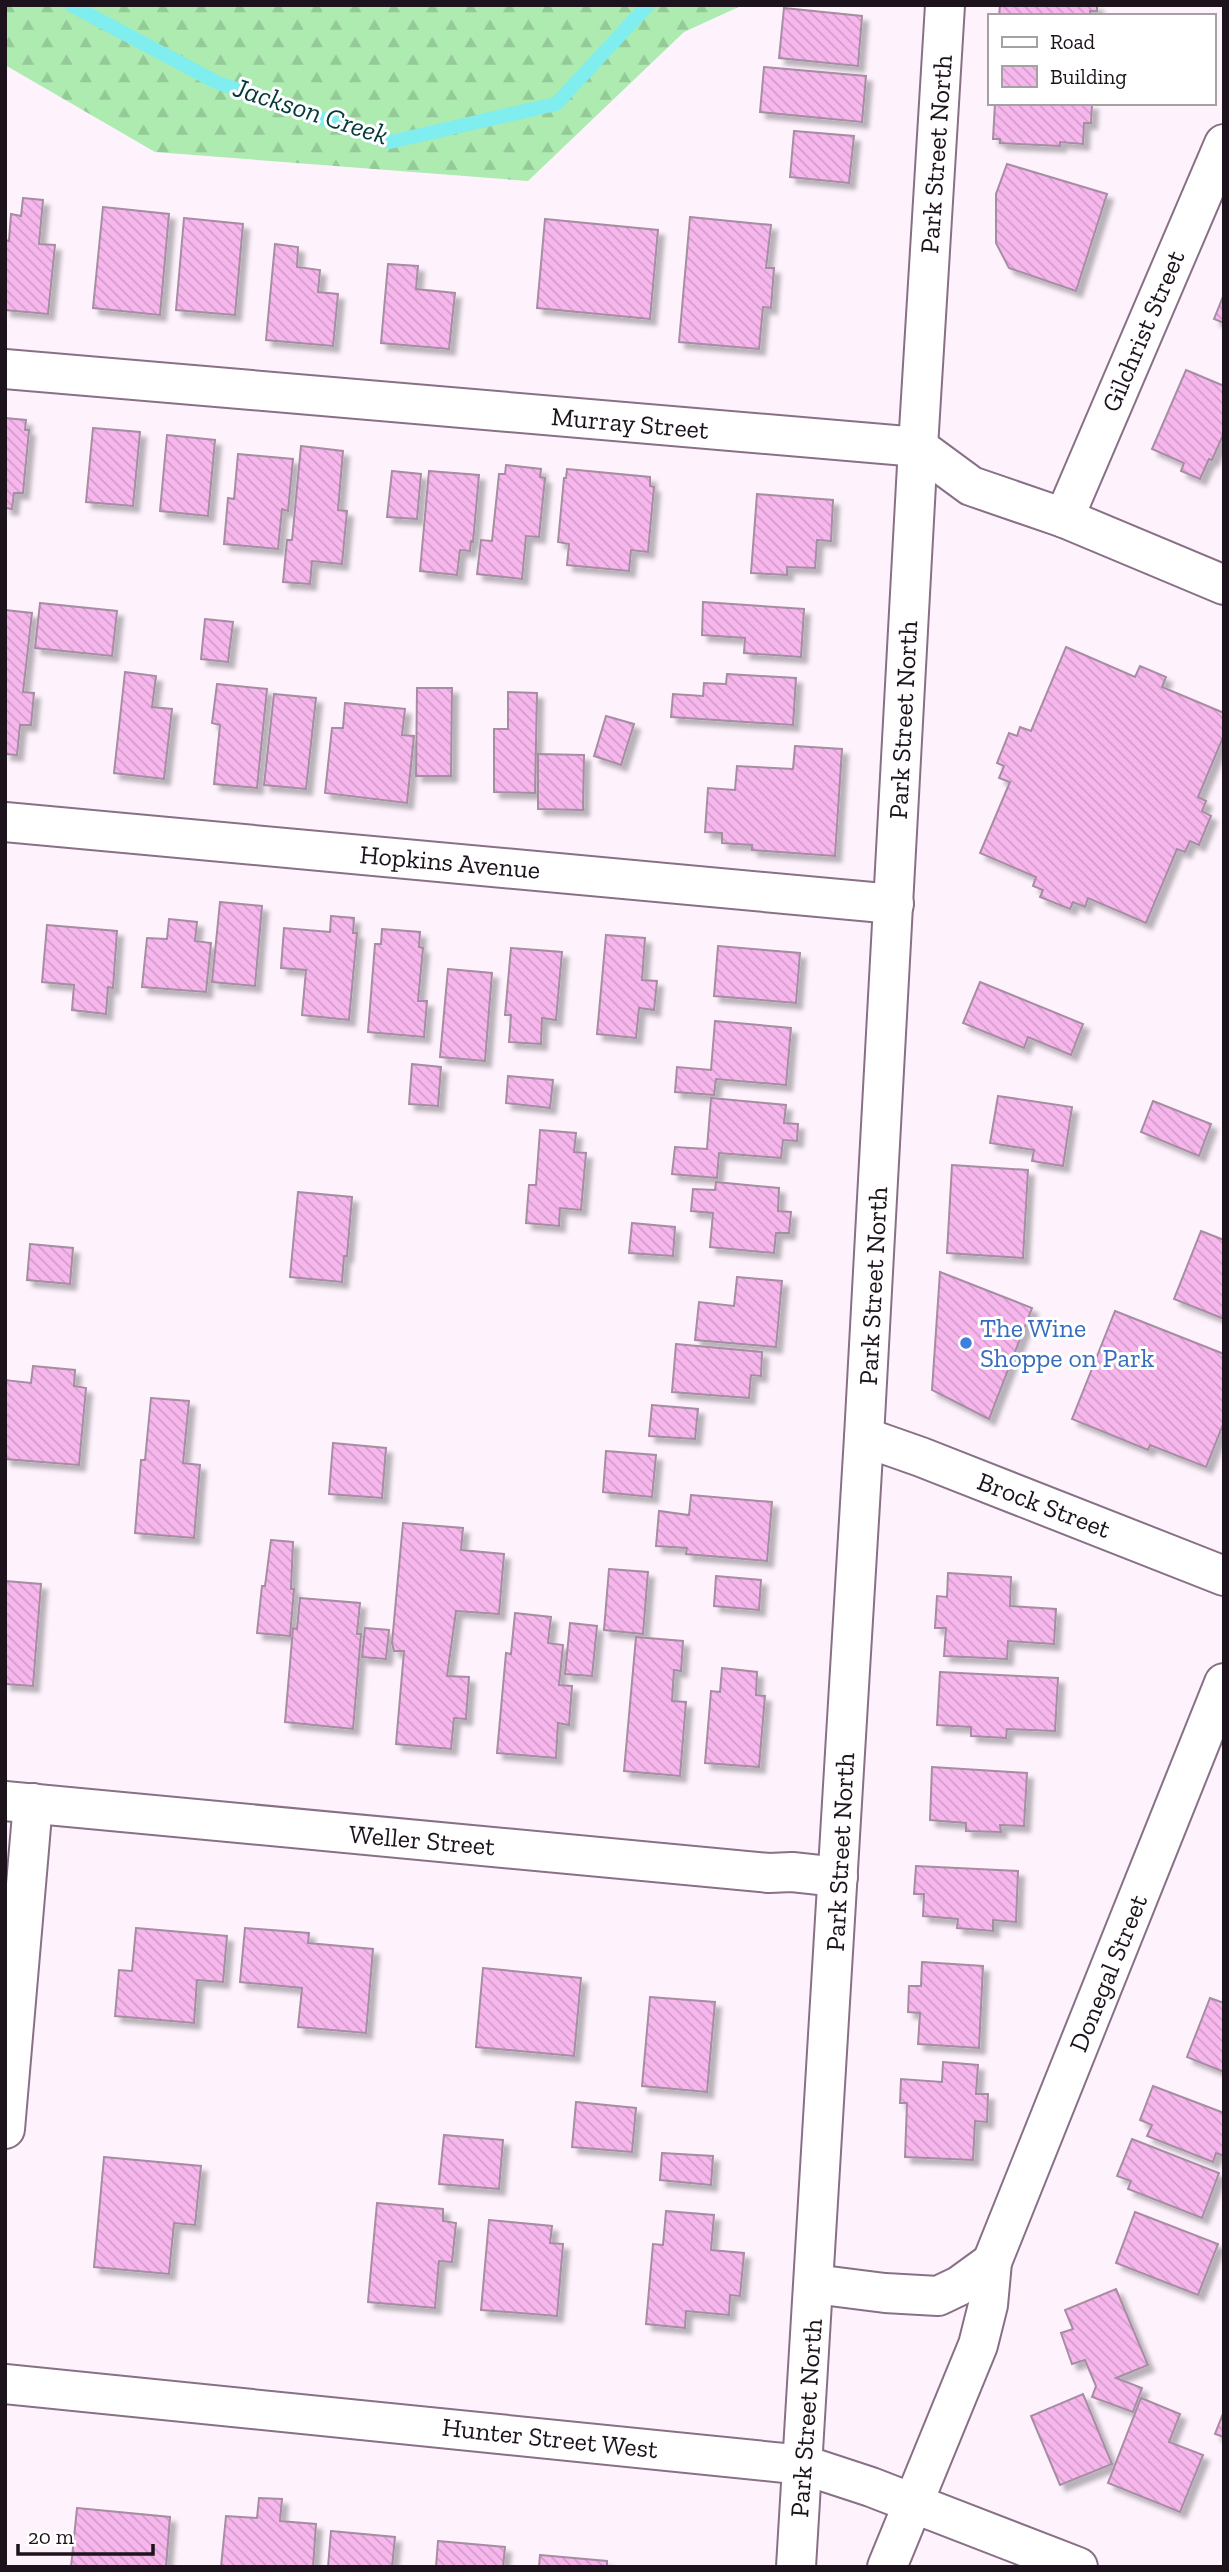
<svg xmlns="http://www.w3.org/2000/svg" width="1229" height="2572" font-family="'Zilla Slab',serif">
	<defs>
		<pattern id="forest-firs" width="22" height="20" patternUnits="userSpaceOnUse" patternTransform="scale(1.75)"><rect width="22" height="20" fill="#adebb1"/><path d="M5 1l3.5 6h-7zM16 11l3.5 6h-7z" fill="#94c998"/></pattern>
		<pattern id="building-back-hatch" width="6" height="6" patternUnits="userSpaceOnUse" patternTransform="scale(1.75)"><rect width="6" height="6" fill="#f7b7ed"/><path d="M-1 5l2 2M0 0l6 6M5-1l2 2" fill="none" stroke="#d39ccb"/></pattern>
		<filter id="shadow"><feDropShadow dx="6" dy="6" stdDeviation="2" flood-color="#0004"/></filter>
	</defs>
	<rect width="100%" height="100%" fill="#fef3fd"/>
	<polygon fill="url(#forest-firs)" points="5,5 743,5 684,32 528,181 155,152 5,65"/>
	<g fill="none" stroke-linecap="round" stroke-linejoin="round">
		<polyline stroke="#80edee" stroke-width="14" points="71,5 216,82 390,142 556,104 648,5"/>
	</g>
	<g fill="url(#building-back-hatch)" stroke="#a78da3" stroke-width="2" filter="url(#shadow)">
		<polygon points="1000,5 1097,5 1097,11 1090,11 1090,16 999,16"/>
		<polygon points="784,8 862,16 858,66 779,58"/>
		<polygon points="764,67 866,76 862,122 760,112"/>
		<polygon points="995,103 1092,104 1091,123 1084,123 1083,144 1060,142 1060,146 1000,143 1000,139 993,139"/>
		<polygon points="794,131 854,136 849,183 790,177"/>
		<polygon points="1007,164 1107,194 1076,291 1009,268 996,243 996,194"/>
		<polygon points="23,198 43,200 39,244 55,245 48,314 5,310 5,240 9,241 11,214 21,216"/>
		<polygon points="103,207 169,214 160,315 93,308"/>
		<polygon points="690,217 771,225 766,268 774,268 771,308 763,307 759,349 679,342"/>
		<polygon points="184,218 243,224 235,315 176,310"/>
		<polygon points="545,219 658,230 650,319 537,308"/>
		<polygon points="275,244 298,247 297,267 320,270 318,292 338,294 333,346 266,340"/>
		<polygon points="388,264 418,266 416,289 455,293 449,349 381,343"/>
		<polygon points="1224,294 1224,323 1214,319"/>
		<polygon points="1186,370 1224,386 1224,433 1212,460 1209,459 1200,479 1181,471 1184,463 1152,449"/>
		<polygon points="5,418 26,420 25,430 29,430 23,493 14,493 12,509 5,508"/>
		<polygon points="93,428 140,432 133,506 86,502"/>
		<polygon points="167,435 215,440 208,516 160,511"/>
		<polygon points="301,446 343,451 338,510 347,511 342,564 312,561 310,584 283,582 287,540 292,540"/>
		<polygon points="238,454 293,459 288,511 282,509 278,549 224,544 228,498 234,499"/>
		<polygon points="506,465 541,469 540,477 545,478 539,537 526,536 522,579 477,574 481,540 492,541 499,474 505,474"/>
		<polygon points="567,469 650,477 650,486 654,487 648,552 631,550 629,571 567,565 569,544 558,542 564,478 566,478"/>
		<polygon points="392,471 421,474 417,519 387,517"/>
		<polygon points="429,471 479,475 473,542 471,541 470,551 460,550 457,575 420,571"/>
		<polygon points="757,494 833,500 831,541 817,540 815,568 787,567 787,575 751,573"/>
		<polygon points="703,602 804,609 801,657 744,653 745,638 702,635"/>
		<polygon points="40,603 117,611 112,656 35,648"/>
		<polygon points="5,610 32,613 23,692 34,693 31,725 20,725 17,755 5,754"/>
		<polygon points="205,619 233,622 228,662 201,659"/>
		<polygon points="1066,647 1135,677 1140,666 1166,677 1162,687 1224,713 1224,735 1198,797 1206,801 1202,811 1211,816 1199,845 1190,841 1185,852 1177,849 1146,923 1088,898 1085,907 1073,902 1070,909 1040,897 1043,890 1033,886 1036,877 980,853 1010,782 999,778 1004,766 997,763 1009,733 1017,736 1020,727 1031,731"/>
		<polygon points="125,672 156,676 152,707 172,709 164,779 114,773"/>
		<polygon points="727,674 796,678 793,725 671,717 673,694 703,696 704,683 726,684"/>
		<polygon points="217,684 267,689 257,788 214,784 220,725 212,723"/>
		<polygon points="417,688 452,688 451,776 416,776"/>
		<polygon points="508,692 537,693 535,793 494,792 494,729 508,729"/>
		<polygon points="274,694 316,698 306,789 264,785"/>
		<polygon points="345,703 405,709 402,735 414,736 407,803 325,793 332,728 343,728"/>
		<polygon points="606,716 634,724 621,765 594,756"/>
		<polygon points="795,746 842,749 835,856 752,850 752,845 722,843 722,833 705,832 708,788 735,790 737,766 793,769"/>
		<polygon points="538,754 584,755 583,810 538,809"/>
		<polygon points="220,902 262,906 255,986 212,982"/>
		<polygon points="331,916 354,918 353,933 357,933 349,1020 302,1015 306,970 281,968 284,928 330,932"/>
		<polygon points="169,919 197,922 195,941 211,943 206,992 142,987 147,938 167,939"/>
		<polygon points="47,925 117,931 113,988 108,987 106,1014 72,1010 74,985 42,982"/>
		<polygon points="382,929 420,932 419,947 423,948 418,1001 427,1001 424,1037 368,1032 375,944 381,944"/>
		<polygon points="606,935 645,938 642,980 657,981 654,1010 639,1008 636,1038 597,1034"/>
		<polygon points="718,946 800,953 796,1003 714,996"/>
		<polygon points="511,948 562,952 556,1020 542,1018 541,1044 509,1042 511,1015 505,1015"/>
		<polygon points="448,969 492,973 485,1061 440,1057"/>
		<polygon points="980,982 1083,1024 1071,1055 1028,1037 1024,1048 963,1023"/>
		<polygon points="715,1021 791,1028 786,1085 716,1079 714,1095 675,1092 677,1067 711,1070"/>
		<polygon points="412,1064 441,1067 438,1106 409,1104"/>
		<polygon points="508,1076 553,1080 550,1108 506,1103"/>
		<polygon points="998,1096 1072,1107 1063,1166 1032,1161 1034,1150 990,1143"/>
		<polygon points="711,1098 786,1105 784,1123 798,1124 797,1141 783,1140 781,1158 719,1153 717,1178 672,1174 675,1147 707,1149"/>
		<polygon points="1153,1101 1211,1124 1199,1156 1141,1132"/>
		<polygon points="540,1130 576,1133 574,1152 586,1153 581,1210 560,1208 559,1226 526,1223 529,1185 536,1185"/>
		<polygon points="952,1165 1028,1170 1023,1258 947,1253"/>
		<polygon points="716,1182 779,1188 778,1211 791,1212 789,1233 776,1233 774,1253 710,1247 713,1213 691,1211 693,1189 715,1190"/>
		<polygon points="298,1192 352,1197 347,1256 344,1256 342,1282 290,1277"/>
		<polygon points="632,1223 675,1227 673,1256 629,1253"/>
		<polygon points="1201,1231 1224,1240 1224,1319 1174,1299"/>
		<polygon points="30,1244 73,1248 70,1284 27,1280"/>
		<polygon points="940,1272 1032,1308 989,1419 932,1390"/>
		<polygon points="737,1277 782,1281 776,1347 695,1340 699,1302 734,1306"/>
		<polygon points="1115,1311 1224,1354 1224,1422 1206,1467 1150,1445 1148,1450 1072,1419"/>
		<polygon points="676,1344 762,1352 761,1376 751,1375 749,1398 672,1392"/>
		<polygon points="33,1366 75,1370 74,1386 86,1388 79,1465 5,1459 5,1380 31,1383"/>
		<polygon points="151,1398 189,1401 183,1463 200,1465 194,1538 135,1533 141,1460 145,1460"/>
		<polygon points="652,1405 698,1409 695,1439 649,1436"/>
		<polygon points="333,1443 386,1448 382,1498 329,1494"/>
		<polygon points="606,1451 656,1455 652,1497 603,1492"/>
		<polygon points="691,1495 772,1502 767,1561 686,1554 687,1548 656,1546 659,1511 689,1515"/>
		<polygon points="403,1523 463,1528 461,1550 504,1554 499,1614 456,1611 447,1676 469,1677 466,1719 454,1718 451,1749 396,1744 404,1651 394,1651 392,1643"/>
		<polygon points="271,1540 293,1542 291,1589 294,1589 290,1636 257,1633 262,1586 265,1586"/>
		<polygon points="609,1569 648,1572 643,1634 604,1630"/>
		<polygon points="948,1573 1011,1577 1010,1606 1056,1609 1054,1644 1008,1641 1007,1659 944,1656 946,1628 935,1628 937,1596 947,1597"/>
		<polygon points="716,1576 761,1580 759,1610 714,1606"/>
		<polygon points="5,1581 41,1584 33,1686 5,1684"/>
		<polygon points="300,1598 360,1603 357,1634 361,1634 353,1729 285,1722 293,1628 297,1629"/>
		<polygon points="515,1613 551,1617 548,1643 563,1645 559,1685 572,1686 569,1725 558,1723 556,1758 497,1753 506,1653 511,1654"/>
		<polygon points="570,1623 597,1626 592,1676 565,1674"/>
		<polygon points="365,1628 389,1630 386,1659 362,1657"/>
		<polygon points="636,1637 683,1641 681,1671 674,1670 672,1701 686,1702 680,1776 624,1771"/>
		<polygon points="722,1668 757,1672 756,1695 765,1696 759,1767 705,1763 711,1691 720,1692"/>
		<polygon points="940,1672 1058,1678 1055,1731 1007,1729 1006,1738 971,1736 971,1727 937,1725"/>
		<polygon points="932,1767 1027,1773 1024,1826 1000,1825 1001,1832 966,1831 966,1823 930,1820"/>
		<polygon points="916,1866 1018,1871 1016,1922 993,1920 993,1931 957,1928 958,1919 923,1916 924,1894 914,1894"/>
		<polygon points="136,1928 227,1936 223,1982 197,1980 194,2023 115,2016 119,1970 132,1971"/>
		<polygon points="245,1928 309,1933 308,1943 373,1949 366,2033 298,2027 302,1988 240,1982"/>
		<polygon points="922,1962 983,1966 979,2048 918,2044 920,2013 908,2012 909,1986 921,1986"/>
		<polygon points="483,1968 581,1978 574,2056 476,2047"/>
		<polygon points="650,1997 715,2002 707,2092 642,2086"/>
		<polygon points="1210,1998 1224,2003 1224,2072 1187,2057"/>
		<polygon points="943,2062 978,2065 976,2094 988,2094 987,2122 975,2121 973,2160 905,2157 907,2103 900,2103 901,2079 942,2082"/>
		<polygon points="1153,2086 1224,2113 1224,2156 1216,2153 1213,2162 1147,2136 1152,2125 1140,2120"/>
		<polygon points="576,2102 636,2108 632,2152 572,2147"/>
		<polygon points="444,2135 503,2140 499,2189 439,2184"/>
		<polygon points="1132,2139 1219,2173 1202,2218 1128,2189 1131,2181 1117,2176"/>
		<polygon points="662,2153 713,2156 711,2185 660,2180"/>
		<polygon points="104,2157 201,2166 195,2225 174,2223 169,2274 94,2267"/>
		<polygon points="377,2203 443,2209 443,2221 456,2223 452,2262 439,2261 435,2308 368,2302"/>
		<polygon points="666,2211 714,2215 711,2250 744,2253 740,2296 730,2295 729,2315 686,2311 685,2328 646,2324 653,2244 663,2245"/>
		<polygon points="1135,2212 1218,2244 1198,2295 1116,2263"/>
		<polygon points="489,2220 552,2226 550,2243 563,2244 557,2316 481,2310"/>
		<polygon points="1116,2289 1148,2365 1116,2378 1142,2388 1133,2412 1092,2397 1096,2386 1085,2360 1072,2364 1061,2333 1073,2329 1065,2310"/>
		<polygon points="1083,2394 1112,2464 1060,2485 1031,2416"/>
		<polygon points="1141,2398 1180,2414 1169,2442 1203,2455 1180,2512 1108,2483"/>
		<polygon points="1224,2411 1224,2437 1215,2434"/>
		<polygon points="259,2498 282,2499 280,2521 316,2524 313,2567 221,2567 226,2516 257,2518"/>
		<polygon points="77,2508 170,2517 166,2567 71,2567"/>
		<polygon points="331,2531 395,2537 392,2567 328,2567"/>
		<polygon points="438,2541 505,2547 503,2567 436,2567"/>
		<polygon points="540,2555 607,2561 607,2567 539,2567"/>
	</g>
	<g fill="none" stroke-linecap="round" stroke-linejoin="round">
		<g stroke="#887086" stroke-width="42">
			<g id="street">
				<polyline points="5,369 918,447 971,486 1064,518 1224,585"/>
				<polyline points="1064,518 1224,144"/>
				<polyline points="5,822 894,904"/>
				<polyline points="864,1437 921,1457 1224,1576"/>
				<polyline points="5,2129 33,1803"/>
				<polyline points="814,2284 885,2293 938,2296 959,2286 992,2262"/>
				<polyline points="5,2384 804,2465 871,2487 1078,2567"/>
				<polyline points="887,2567 978,2345 988,2305 992,2262 1224,1683"/>
			</g>
		</g>
		<g stroke="#887086" stroke-width="42">
			<g id="secondary">
				<polyline points="5,1801 769,1873 792,1872 838,1877"/>
				<polyline points="796,2567 864,1437 918,447 945,5"/>
			</g>
		</g>
		<use href="#street" stroke="#fff" stroke-width="38"/>
		<use href="#secondary" stroke="#fff" stroke-width="38"/>
	</g>
	<circle fill="#3f7fe0" stroke="#fff" stroke-width="2.5" cx="966" cy="1343" r="7"/>
	<g text-anchor="middle" dominant-baseline="central" stroke-width="6" stroke-linejoin="round" paint-order="stroke">
		<g font-size="26" fill="#1c131c" stroke="#fff">
			<text transform="translate(936 154) rotate(-86)">Park Street North</text>
			<text transform="translate(1143 331) rotate(-67)">Gilchrist Street</text>
			<text transform="translate(630 423) rotate(5)">Murray Street</text>
			<text transform="translate(903 720) rotate(-87)">Park Street North</text>
			<text transform="translate(450 862) rotate(5)">Hopkins Avenue</text>
			<text transform="translate(873 1286) rotate(-87)">Park Street North</text>
			<text transform="translate(1044 1505) rotate(21)">Brock Street</text>
			<text transform="translate(422 1840) rotate(5)">Weller Street</text>
			<text transform="translate(840 1852) rotate(-87)">Park Street North</text>
			<text transform="translate(1108 1973) rotate(-68)">Donegal Street</text>
			<text transform="translate(806 2418) rotate(-86)">Park Street North</text>
			<text transform="translate(550 2438) rotate(6)">Hunter Street West</text>
		</g>
		<g font-size="26" fill="#366cbe" stroke="#fff" text-anchor="start">
			<text x="980" y="1328">The Wine<tspan x="980" dy="30">Shoppe on Park</tspan></text>
		</g>
		<g font-size="28" font-style="italic" fill="#02393a" stroke="#fff">
			<text transform="translate(311 111) rotate(18)">Jackson Creek</text>
		</g>
	</g>
	<rect width="1229" height="2572" fill="none" stroke="#1c131c" stroke-width="14"/>
	<rect x="988" y="14" width="228" height="91" fill="#ffffff" stroke="#a4a1a4" stroke-width="2"/>
	<rect x="1002" y="37" width="35" height="10" fill="#ffffff" stroke="#a4a1a4" stroke-width="2"/>
	<text x="1050" y="49" font-size="21" fill="#1c131c">Road</text>
	<rect x="1002" y="66" width="35" height="21" fill="url(#building-back-hatch)" stroke="#a4a1a4" stroke-width="2"/>
	<text x="1050" y="84" font-size="21" fill="#1c131c">Building</text>
	<path d="M18 2544v10h135v-10" fill="none" stroke="#1c131c" stroke-width="3.5"/>
	<text x="28" y="2544" font-size="21" fill="#1c131c" stroke="#ffffff" stroke-width="5" paint-order="stroke">20 m</text>
</svg>
